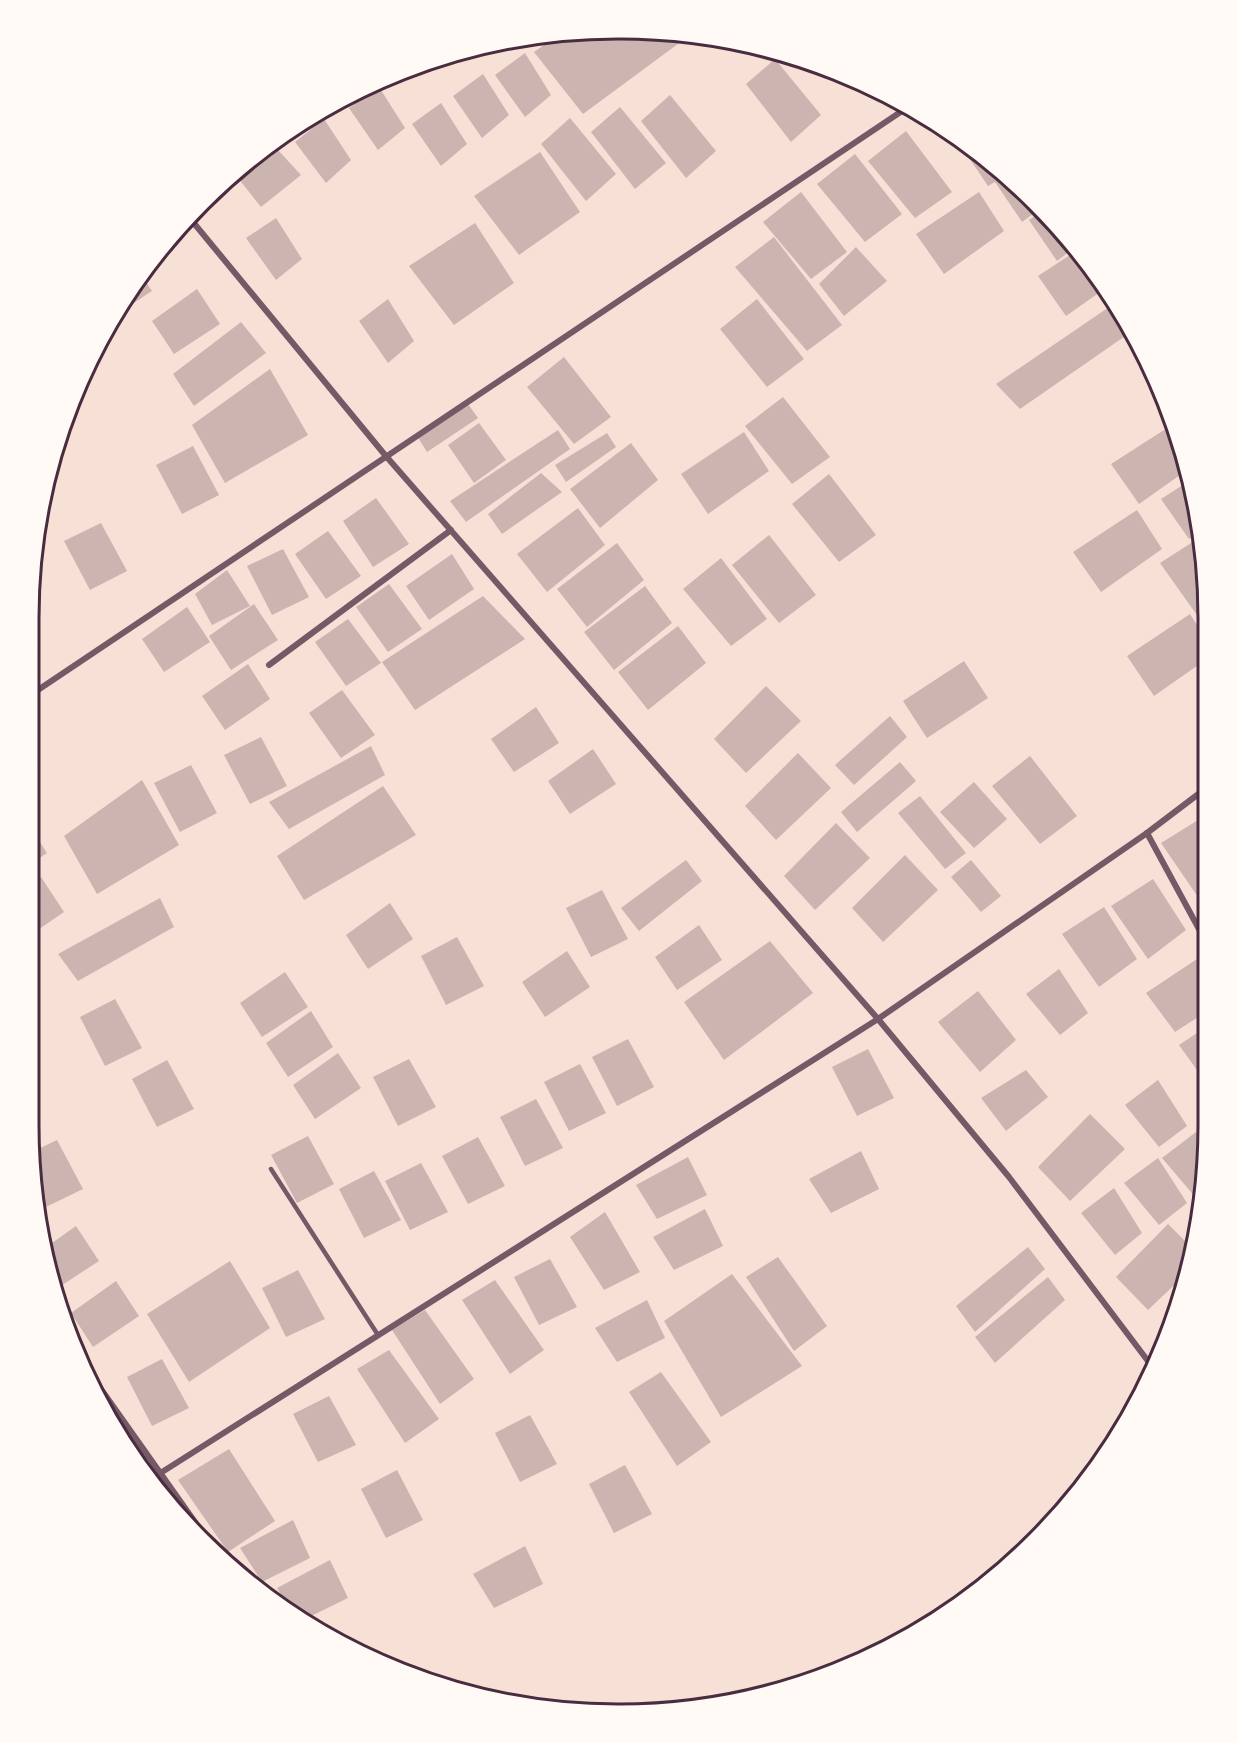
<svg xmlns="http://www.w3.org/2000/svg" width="1237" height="1743" font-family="Helvetica,sans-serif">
	<rect width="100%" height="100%" fill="#f7e1d7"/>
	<g fill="#ccb4b1">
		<polygon points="657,30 690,35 583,114 534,52 561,33"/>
		<polygon points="525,53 551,95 525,117 495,75"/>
		<polygon points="775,59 821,115 791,142 746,84"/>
		<polygon points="483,74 509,115 482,138 453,96"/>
		<polygon points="379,87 405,128 378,150 349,108"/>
		<polygon points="670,95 716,151 686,178 641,121"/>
		<polygon points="441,103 467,144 441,166 412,124"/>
		<polygon points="620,107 666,163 635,189 591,132"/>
		<polygon points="570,118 616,174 586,201 541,144"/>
		<polygon points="324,119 351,160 326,183 295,142"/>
		<polygon points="906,131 952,192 915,218 868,161"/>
		<polygon points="966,143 978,151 1040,209 1022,222 995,182 988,186 961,146"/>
		<polygon points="278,150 301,175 261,207 238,178"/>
		<polygon points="540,152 580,212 519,255 474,196"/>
		<polygon points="855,154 902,214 865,242 817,184"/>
		<polygon points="801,192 847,252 811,279 763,222"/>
		<polygon points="979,192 1004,231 944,274 916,234"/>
		<polygon points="1042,211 1062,230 1074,248 1057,261 1029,220"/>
		<polygon points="276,218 302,259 276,280 246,238"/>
		<polygon points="475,223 514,283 454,325 409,266"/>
		<polygon points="774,237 842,325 807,351 735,267"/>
		<polygon points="856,247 887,281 844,316 819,284"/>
		<polygon points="1076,251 1103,290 1066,316 1038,276"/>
		<polygon points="142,276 152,291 111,318"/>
		<polygon points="197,289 220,324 174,354 152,321"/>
		<polygon points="388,299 414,341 388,363 359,321"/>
		<polygon points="757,299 804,359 767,387 720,329"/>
		<polygon points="1112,305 1131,332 1020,409 996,384"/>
		<polygon points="241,322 266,353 194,406 173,374"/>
		<polygon points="564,357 611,417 574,444 527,387"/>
		<polygon points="270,369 308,435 225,483 192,425"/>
		<polygon points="783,397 830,457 792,484 745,426"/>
		<polygon points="468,404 478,418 427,452 417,436"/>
		<polygon points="479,423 506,460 474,483 448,445"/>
		<polygon points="1175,423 1187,470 1139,504 1111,464"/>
		<polygon points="558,430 570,449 466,522 450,501"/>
		<polygon points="744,432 769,471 708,514 681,474"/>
		<polygon points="607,433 616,447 566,482 555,465"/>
		<polygon points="631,443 658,480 600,528 570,489"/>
		<polygon points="193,446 219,495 182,514 156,465"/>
		<polygon points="541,473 562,492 502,534 488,514"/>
		<polygon points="829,474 876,535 839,562 792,504"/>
		<polygon points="1189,481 1201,531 1189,539 1161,499"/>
		<polygon points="376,498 409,544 373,567 343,521"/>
		<polygon points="578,508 605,545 547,592 517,554"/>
		<polygon points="1137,510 1162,549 1101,592 1073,552"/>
		<polygon points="101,523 127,571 90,590 64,541"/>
		<polygon points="328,531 361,576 326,599 295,554"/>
		<polygon points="769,535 816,595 779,623 732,565"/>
		<polygon points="1202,536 1203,541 1204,625 1160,563"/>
		<polygon points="617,543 644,580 587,627 557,589"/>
		<polygon points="283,549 309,597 272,615 247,566"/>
		<polygon points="452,554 474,589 429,620 406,586"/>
		<polygon points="721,558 767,619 731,646 683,589"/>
		<polygon points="227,570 250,606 212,625 195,594"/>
		<polygon points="389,584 422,629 388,652 356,607"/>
		<polygon points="645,586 672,623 614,670 584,632"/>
		<polygon points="483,596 525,639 415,710 382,662"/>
		<polygon points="254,604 278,640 231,670 209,636"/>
		<polygon points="187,607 210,642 164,672 142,639"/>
		<polygon points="1190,614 1204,636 1204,661 1154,696 1127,656"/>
		<polygon points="348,619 381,663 346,686 315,642"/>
		<polygon points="678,626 706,663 648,710 618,672"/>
		<polygon points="964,661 988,698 927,738 903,701"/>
		<polygon points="248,664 270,699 225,730 202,696"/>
		<polygon points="766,686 801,721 746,773 714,739"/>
		<polygon points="342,690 375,735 341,758 309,713"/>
		<polygon points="536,707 559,743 514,772 491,739"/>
		<polygon points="890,716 907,737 854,785 835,765"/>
		<polygon points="261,737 287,786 250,804 224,755"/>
		<polygon points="371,746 385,775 289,829 269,802"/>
		<polygon points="593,749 616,784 570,814 548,781"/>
		<polygon points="798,753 831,788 776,840 745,806"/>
		<polygon points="1030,756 1077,816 1040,844 992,786"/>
		<polygon points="900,762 916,781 857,832 841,812"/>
		<polygon points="191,765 217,813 180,832 154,783"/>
		<polygon points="142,780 179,845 97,894 64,836"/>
		<polygon points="974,782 1007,819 974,848 940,812"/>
		<polygon points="383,786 416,835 304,900 277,856"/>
		<polygon points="920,796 966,853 945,869 898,813"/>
		<polygon points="1203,817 1205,820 1206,891 1198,897 1161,843"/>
		<polygon points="836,823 870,858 815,910 784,876"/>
		<polygon points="29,825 47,853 29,865"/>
		<polygon points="905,855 938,890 883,942 852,908"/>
		<polygon points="686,860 702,881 639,931 621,908"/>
		<polygon points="971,860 1001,896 981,912 951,877"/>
		<polygon points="41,877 64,912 29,936 29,886"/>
		<polygon points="1153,879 1186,930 1148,959 1111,906"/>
		<polygon points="602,890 628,939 591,957 566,908"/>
		<polygon points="160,898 174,927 78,981 58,954"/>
		<polygon points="390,903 413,939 368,969 346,935"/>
		<polygon points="1104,907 1137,959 1099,987 1062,934"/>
		<polygon points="699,925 722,960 677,990 655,957"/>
		<polygon points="457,937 484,986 446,1005 421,956"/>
		<polygon points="770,941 813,993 724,1060 684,1002"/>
		<polygon points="567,951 590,987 545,1017 522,982"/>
		<polygon points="1200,957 1206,967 1206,1012 1175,1032 1146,993"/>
		<polygon points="1059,969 1088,1013 1060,1035 1026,994"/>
		<polygon points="285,972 308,1007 262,1037 240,1003"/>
		<polygon points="978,991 1016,1040 980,1072 938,1022"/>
		<polygon points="115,999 142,1048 105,1066 80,1017"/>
		<polygon points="311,1011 333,1047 288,1077 266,1043"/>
		<polygon points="1206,1027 1207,1084 1179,1045"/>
		<polygon points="628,1039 654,1087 617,1106 592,1057"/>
		<polygon points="868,1049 894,1098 857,1116 832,1067"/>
		<polygon points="338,1053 361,1088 315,1119 293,1085"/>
		<polygon points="409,1059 436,1107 398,1126 373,1077"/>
		<polygon points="167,1060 194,1109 157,1127 132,1079"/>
		<polygon points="580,1064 606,1113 569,1131 544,1082"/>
		<polygon points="1026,1070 1048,1097 1006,1131 981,1098"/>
		<polygon points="1158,1080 1187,1126 1159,1147 1125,1105"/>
		<polygon points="536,1099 563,1148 525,1166 500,1117"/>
		<polygon points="1207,1112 1207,1135 1197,1119"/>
		<polygon points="1090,1114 1125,1149 1070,1201 1038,1167"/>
		<polygon points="1196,1132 1207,1150 1202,1196 1197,1199 1162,1158"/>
		<polygon points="308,1136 334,1184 297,1203 271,1155"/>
		<polygon points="478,1137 505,1186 468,1204 442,1156"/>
		<polygon points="57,1140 83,1189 46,1207 37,1189 32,1152"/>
		<polygon points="861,1151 879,1189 831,1213 809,1179"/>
		<polygon points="688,1157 707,1195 657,1219 636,1185"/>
		<polygon points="1158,1158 1187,1203 1159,1225 1124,1183"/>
		<polygon points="421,1163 448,1212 410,1230 385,1181"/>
		<polygon points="374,1171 401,1220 364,1238 339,1189"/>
		<polygon points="1114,1188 1142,1233 1115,1255 1081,1213"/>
		<polygon points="705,1209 723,1246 674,1270 653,1237"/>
		<polygon points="605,1212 640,1272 604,1290 570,1237"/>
		<polygon points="1168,1224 1193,1249 1189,1271 1148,1310 1116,1277"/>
		<polygon points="76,1226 99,1261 53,1291 45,1248"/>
		<polygon points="1028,1247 1045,1269 975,1332 956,1306"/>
		<polygon points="778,1257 827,1326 794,1351 746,1277"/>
		<polygon points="550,1259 577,1307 539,1325 514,1277"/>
		<polygon points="230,1261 270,1328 189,1382 147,1314"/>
		<polygon points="298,1270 325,1319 286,1337 262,1288"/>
		<polygon points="732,1274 802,1366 721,1417 664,1321"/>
		<polygon points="1048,1277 1065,1300 995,1363 975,1337"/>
		<polygon points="495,1280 544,1350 510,1374 462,1300"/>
		<polygon points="116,1281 139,1316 93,1347 71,1313"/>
		<polygon points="647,1300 665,1338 617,1362 595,1328"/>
		<polygon points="425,1310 474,1379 440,1404 392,1330"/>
		<polygon points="389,1350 439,1419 405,1443 357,1369"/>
		<polygon points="162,1359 189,1408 152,1426 127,1377"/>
		<polygon points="661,1372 711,1442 677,1466 629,1392"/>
		<polygon points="329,1396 356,1445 318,1462 293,1414"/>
		<polygon points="530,1415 557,1464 520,1482 495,1433"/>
		<polygon points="229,1449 275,1521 228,1552 178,1480"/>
		<polygon points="625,1465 652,1514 614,1533 589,1484"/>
		<polygon points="397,1470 423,1520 386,1538 361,1489"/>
		<polygon points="293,1520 310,1558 262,1582 240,1548"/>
		<polygon points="525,1546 543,1584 494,1608 473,1574"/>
		<polygon points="330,1560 348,1598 305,1619 290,1609 277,1588"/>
	</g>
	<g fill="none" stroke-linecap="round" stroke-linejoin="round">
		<polyline stroke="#755966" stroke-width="4.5" points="271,1169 378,1335"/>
		<g stroke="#755966" stroke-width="6">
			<polyline points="188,216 385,455 878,1019 1009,1177 1154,1369"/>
			<polyline points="269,665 451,530"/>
			<polyline points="29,696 908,107"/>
			<polyline points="1147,833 1206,942"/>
			<polyline points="74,1351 219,1556"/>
			<polyline points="151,1479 878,1019 1147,833 1205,789"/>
		</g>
	</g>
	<path d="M0 0H1237V1743H0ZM618 39H619A579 579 0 0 1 1198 618V1125A579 579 0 0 1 619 1704H618A579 579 0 0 1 39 1125V618A579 579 0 0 1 618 39Z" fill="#fffaf5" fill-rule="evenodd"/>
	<path fill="none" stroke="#4a2c40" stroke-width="3" d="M618 39H619A579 579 0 0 1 1198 618V1125A579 579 0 0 1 619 1704H618A579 579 0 0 1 39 1125V618A579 579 0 0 1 618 39Z"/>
</svg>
